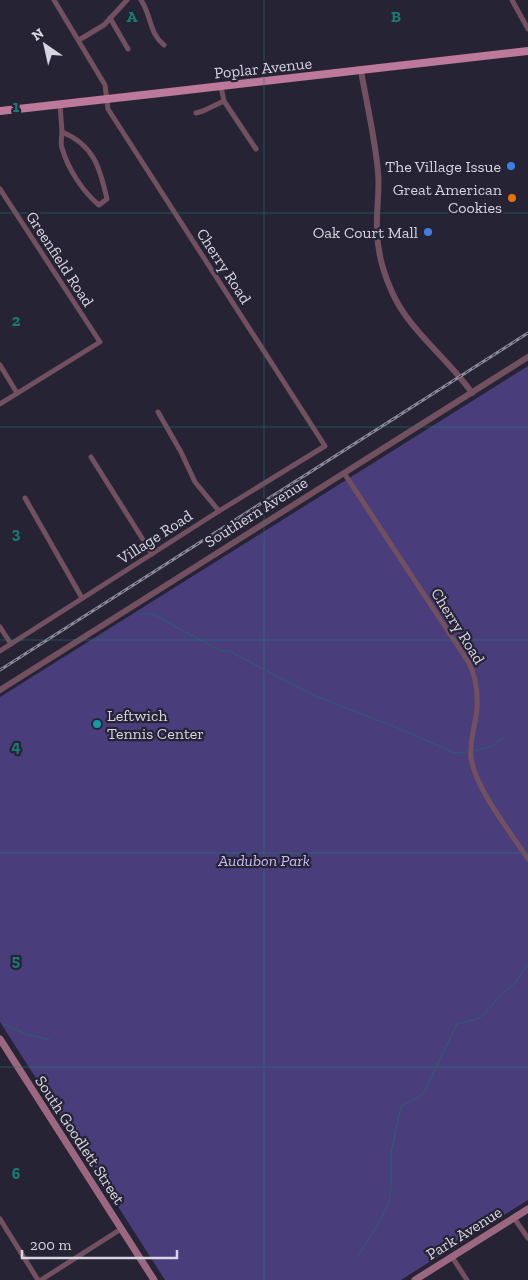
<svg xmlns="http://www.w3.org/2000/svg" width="528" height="1280" font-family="'Zilla Slab',serif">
	<rect width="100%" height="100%" fill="#262335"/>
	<polygon fill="#4a3d7c" points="528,366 528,1200 401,1280 165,1280 0,1022 0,697"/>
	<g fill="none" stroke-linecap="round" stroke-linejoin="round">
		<g stroke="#276074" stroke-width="1">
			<polyline points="140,614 152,614 221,651 229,651 313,695 408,732 454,753 467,752"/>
			<polyline points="475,751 492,746 503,737"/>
			<polyline points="4,1024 26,1034 50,1040"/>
			<polyline points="358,1256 380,1221 389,1202 391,1187 391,1153 401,1106 419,1097 423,1094 457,1024 478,1019 483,1015 504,992 514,984 528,964"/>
		</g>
		<g stroke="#725060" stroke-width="5">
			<path d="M 141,0 C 152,17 149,33 164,45"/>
			<polyline points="512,0 528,29"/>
			<polyline points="110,18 128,49"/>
			<polyline points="79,40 104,25 127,0"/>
			<polyline points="221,87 224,101 256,149"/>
			<polyline points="60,104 62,132"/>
			<polyline points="196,113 203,111 224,101"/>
			<path d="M 62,132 C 94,145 100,168 107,199 L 99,205 C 83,192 68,169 62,148 C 60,144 62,137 62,132 Z"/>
			<polyline points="0,189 100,342 0,404"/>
			<polyline points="0,365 17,393"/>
			<polyline points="158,412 181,452 195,482 219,511"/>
			<polyline points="91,457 152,554"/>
			<path d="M 344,473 L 469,663 C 476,677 478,691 477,708 C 476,724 469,741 471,758 C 476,790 510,831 528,859"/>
			<polyline points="25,498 82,598"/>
			<polyline points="0,627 11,644"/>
			<polyline points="0,651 219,511 325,446 108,109 105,85 54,0"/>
			<polyline points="514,1218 528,1238"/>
			<polyline points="0,1219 38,1280"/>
			<polyline points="452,1257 467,1280"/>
			<polyline points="41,1280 121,1229"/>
		</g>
		<g stroke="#725060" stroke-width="6">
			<path d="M 361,71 C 367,105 375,138 378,172 C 380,191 376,210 377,229 C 377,251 383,272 392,292 C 409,331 448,358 472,393"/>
			<polyline points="0,690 528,357"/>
		</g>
		<g stroke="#9c6781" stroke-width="7">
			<polyline points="0,1039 154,1280"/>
			<polyline points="415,1280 528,1209"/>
		</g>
		<path stroke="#bd799a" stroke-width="8" d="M 0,111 C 176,91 352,72 528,51"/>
		<g stroke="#8c8a99" stroke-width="3">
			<polyline id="rail" points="0,670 528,333"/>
		</g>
		<use href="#rail" stroke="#262335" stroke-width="1" stroke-dasharray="4" stroke-linecap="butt"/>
	</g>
	<path fill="none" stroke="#197b74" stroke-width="1" stroke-opacity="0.55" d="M 264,0 L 264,1280M 0,213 L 528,213M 0,427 L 528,427M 0,640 L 528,640M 0,853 L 528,853M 0,1067 L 528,1067"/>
	<g fill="#3f7fe0" stroke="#262335" stroke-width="2">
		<circle cx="511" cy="166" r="5"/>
		<circle cx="428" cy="232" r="5"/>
	</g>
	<circle fill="#e8710a" stroke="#262335" stroke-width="2" cx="512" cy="198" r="5"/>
	<circle fill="#0f9aa8" stroke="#262335" stroke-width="2" cx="97" cy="724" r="5"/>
	<g text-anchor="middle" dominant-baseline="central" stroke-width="4.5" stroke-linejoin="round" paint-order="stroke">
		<g font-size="16" fill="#d6d5e1" stroke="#262335">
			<text transform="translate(263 68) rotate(-6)">Poplar Avenue</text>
			<text transform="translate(60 259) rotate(57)">Greenfield Road</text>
			<text transform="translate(224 266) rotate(57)">Cherry Road</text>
			<text transform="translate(256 512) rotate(-32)">Southern Avenue</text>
			<text transform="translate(155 537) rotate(-33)">Village Road</text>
			<text transform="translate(458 626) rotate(58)">Cherry Road</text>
			<text transform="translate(80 1140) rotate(57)">South Goodlett Street</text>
			<text transform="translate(464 1233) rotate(-32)">Park Avenue</text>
		</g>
		<g font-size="16" fill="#d6d5e1" stroke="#262335" text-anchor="end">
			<text x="501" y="166">The Village Issue</text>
			<text x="502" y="189">Great American<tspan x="502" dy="18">Cookies</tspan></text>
			<text x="418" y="232">Oak Court Mall</text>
			<text x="107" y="715" text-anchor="start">Leftwich<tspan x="107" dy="18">Tennis Center</tspan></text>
		</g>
		<g font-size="16" font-style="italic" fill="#c7bffc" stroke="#262335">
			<text x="264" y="860">Audubon Park</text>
		</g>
	</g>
	<g font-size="16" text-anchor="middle" font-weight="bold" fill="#197b74" stroke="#262335" stroke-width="4.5" stroke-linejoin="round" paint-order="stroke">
		<text x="132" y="22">A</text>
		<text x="396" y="22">B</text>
		<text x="16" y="112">1</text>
		<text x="16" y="326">2</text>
		<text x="16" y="539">3</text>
		<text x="16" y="752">4</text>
		<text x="16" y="966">5</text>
		<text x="16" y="1179">6</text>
	</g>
	<g transform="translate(45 45) rotate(326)" stroke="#262335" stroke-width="4" paint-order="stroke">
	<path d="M0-4L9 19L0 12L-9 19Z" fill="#d6d5e1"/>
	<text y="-8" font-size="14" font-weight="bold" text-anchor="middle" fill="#d6d5e1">N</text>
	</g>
	<path d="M22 1250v8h155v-8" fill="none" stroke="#d6d5e1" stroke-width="2.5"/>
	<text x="30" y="1250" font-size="15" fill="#d6d5e1" stroke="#262335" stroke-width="4" paint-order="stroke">200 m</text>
</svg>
